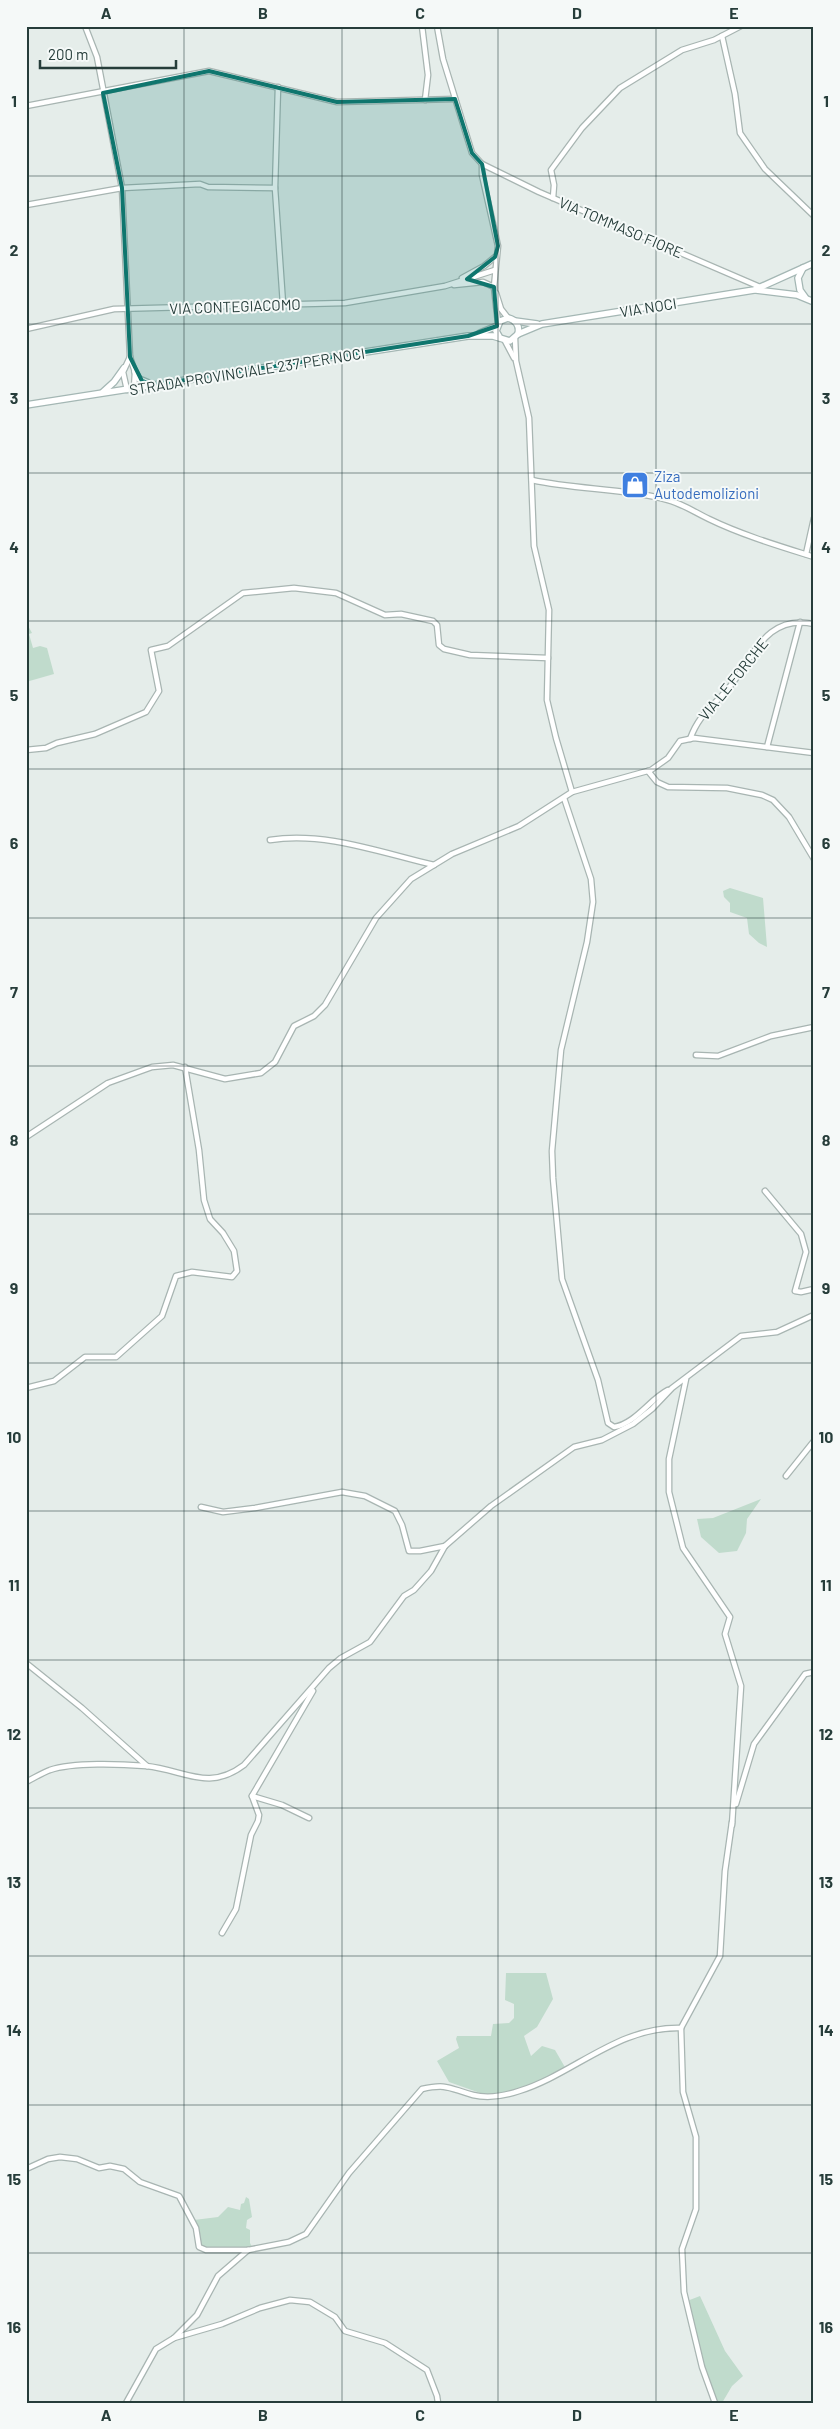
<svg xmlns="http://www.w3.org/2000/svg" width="840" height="2429" font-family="Barlow,sans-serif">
	<rect width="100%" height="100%" fill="#e5edea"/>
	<g fill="#c0dbcc">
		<polygon points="26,622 32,633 29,634 33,648 40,646 47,648 54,674 26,682"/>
		<polygon points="730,888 763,898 767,947 759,943 749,934 747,918 730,912 730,903 724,897 723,891"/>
		<polygon points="761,1499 747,1519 746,1533 737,1551 719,1553 701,1537 697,1519 713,1518"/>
		<polygon points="506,1973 546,1973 553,1999 537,2027 524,2036 531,2056 542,2046 555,2050 566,2069 535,2088 516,2093 483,2094 449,2082 437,2061 459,2048 456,2039 457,2036 491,2036 493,2024 509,2023 514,2018 514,2004 505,2000"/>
		<polygon points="246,2197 249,2199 252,2217 247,2220 246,2228 250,2230 250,2243 252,2247 201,2247 194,2220 218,2217 228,2207 240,2210 241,2204 244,2203"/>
		<polygon points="700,2296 725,2351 743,2376 732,2386 722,2403 716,2403 694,2332 687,2301"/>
	</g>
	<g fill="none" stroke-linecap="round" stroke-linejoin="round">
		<g stroke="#a8b5b2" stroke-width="7">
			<g id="street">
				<polyline points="85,26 97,57 122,188 130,357 135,372 134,389"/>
				<polyline points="422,26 428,75 425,100"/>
				<polyline points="437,26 443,59 472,153 482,164 539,192 760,287"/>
				<polyline points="722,36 735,94 740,133 765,169 814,216"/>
				<polyline points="278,87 275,188 283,304"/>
				<polyline points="26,106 209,71 337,102 455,99"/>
				<polyline points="482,164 482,175 498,246 494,287 498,323"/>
				<polyline points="553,198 554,185 551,170 582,128 620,88 682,50 714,40 741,26"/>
				<polyline points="26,205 122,188 200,184 208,187 275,188"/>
				<polyline points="462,278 484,266 495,257"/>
				<polyline points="454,285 483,282 494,287"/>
				<polyline points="496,293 501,309 508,318"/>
				<polyline points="26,329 114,309 345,303 445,286 495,270"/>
				<polyline points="515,338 516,361 529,418 534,546 549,610 547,700 556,738 572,792"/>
				<polyline points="505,341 514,358"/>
				<polyline points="127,390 123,372 130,357"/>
				<path d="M 532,480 C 577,490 624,488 668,500 C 683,504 696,513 709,519 C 742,535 779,546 814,557"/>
				<polyline points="806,554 814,518"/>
				<path d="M 690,739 C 699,715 710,709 726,691 C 752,663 763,613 814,624"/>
				<polyline points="767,747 800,622"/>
				<polyline points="26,750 46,748 57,743 95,734 146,712 159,691 151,650 168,646 243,593 294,588 336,593 385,615 401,614 433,621 437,625 439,645 444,649 470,655 548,658"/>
				<polyline points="648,771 657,782 668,787 727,788 762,795 773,800 789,817 814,859"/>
				<path d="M 564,798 L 591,879 L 593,902 L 587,942 L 561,1050 L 552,1151 L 553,1178 L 562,1279 L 598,1380 L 608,1423 L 614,1427 C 635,1424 650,1399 668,1390"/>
				<path d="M 270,840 C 324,831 382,853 434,865"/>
				<polyline points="696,1055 718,1056 771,1036 814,1027"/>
				<polyline points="26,1137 108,1083 152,1067 173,1065 225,1079 261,1073 275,1062 294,1026 314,1016 325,1005 376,918 411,879 452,854 519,826 572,792 651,770 668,758 680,741 694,738 814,753"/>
				<polyline points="765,1191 801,1234 806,1252 795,1291 801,1292 814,1289"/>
				<polyline points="686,1379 669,1459 669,1492 683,1548 730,1617 725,1634 741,1686 732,1825"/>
				<polyline points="26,1388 54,1381 85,1357 116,1357 162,1316 176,1276 192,1272 232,1277 237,1271 234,1251 223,1233 210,1219 204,1200 199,1150 185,1067"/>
				<polyline points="786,1476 814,1441"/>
				<polyline points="201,1507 223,1512 255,1508 342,1492 365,1496 395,1511 402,1525 409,1551 420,1551 445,1546"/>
				<polyline points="26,1663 82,1708 147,1766"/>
				<path d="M 26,1782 C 34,1778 42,1773 50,1770 C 73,1762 121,1764 146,1766 C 185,1770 208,1792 244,1765 L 329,1668 L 341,1658 L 370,1642 L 404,1596 L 414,1590 L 431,1571 L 445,1546 L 491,1506 L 574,1447 L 602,1440 L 633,1424 L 652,1409 L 672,1388 L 741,1336 L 777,1332 L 814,1315"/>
				<polyline points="252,1796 282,1805 309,1818"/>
				<polyline points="736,1804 754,1744 805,1674 814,1672"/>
				<polyline points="222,1933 236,1909 251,1835 258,1821 259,1815 252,1796 313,1691"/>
				<polyline points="681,2028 720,1956 725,1871 732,1822"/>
				<polyline points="681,2028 683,2092 696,2137 696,2209 682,2249 684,2292 702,2367 715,2403"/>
				<path d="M 26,2169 L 48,2159 L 60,2157 L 77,2159 L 99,2168 L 110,2166 L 124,2169 L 140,2182 L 179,2196 L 196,2228 L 199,2247 L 206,2250 L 248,2250 L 289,2242 L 306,2234 L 349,2173 L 422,2089 C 448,2083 450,2089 473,2095 C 489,2099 504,2096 519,2091 C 574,2074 618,2026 681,2028"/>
				<polyline points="174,2338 222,2324 260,2308 290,2300 310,2302 335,2317 345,2331 385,2343 427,2370 437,2396 438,2403"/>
				<polyline points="126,2403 156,2349 174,2338 197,2315 218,2276 248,2250"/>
			</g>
		</g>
		<g stroke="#a4b7b4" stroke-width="8">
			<g id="secondary">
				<polyline points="803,268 798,278 800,290 805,297"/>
				<polyline points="756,290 797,295 814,302"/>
				<polyline points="515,321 537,324"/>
				<polyline points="480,333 497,326"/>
				<polyline points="518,334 542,324 754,290 814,263"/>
				<polyline points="135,372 139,379 151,384"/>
				<polyline points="103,392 114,382 124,368"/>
				<path d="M 26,405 L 468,336 L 493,336 L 510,341 L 518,334 C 520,326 516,320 508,318 L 500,321 L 496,331 L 500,338"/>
			</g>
		</g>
		<use href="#street" stroke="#fff" stroke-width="4.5"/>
		<use href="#secondary" stroke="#fff" stroke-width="5.5"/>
	</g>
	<path fill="#0f766e" fill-opacity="0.2" stroke="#0f766e" stroke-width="4" stroke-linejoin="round" d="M 209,71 L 337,102 L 455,99 L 472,153 L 482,164 L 498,246 L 495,257 L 467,279 L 494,287 L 497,326 L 468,336 L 153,385 L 142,381 L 130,357 L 122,188 L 103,93 Z"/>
	<path fill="none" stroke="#263d3a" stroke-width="1" stroke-opacity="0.55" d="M 184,26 L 184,2403M 342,26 L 342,2403M 498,26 L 498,2403M 656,26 L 656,2403M 26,176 L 814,176M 26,324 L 814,324M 26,473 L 814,473M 26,621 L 814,621M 26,769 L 814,769M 26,918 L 814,918M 26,1066 L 814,1066M 26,1214 L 814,1214M 26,1363 L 814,1363M 26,1511 L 814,1511M 26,1660 L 814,1660M 26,1808 L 814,1808M 26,1956 L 814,1956M 26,2105 L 814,2105M 26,2253 L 814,2253"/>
	<defs>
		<g id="shop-square" transform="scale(1.4375)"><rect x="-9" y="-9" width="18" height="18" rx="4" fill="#3f7fe0" stroke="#f5f9f8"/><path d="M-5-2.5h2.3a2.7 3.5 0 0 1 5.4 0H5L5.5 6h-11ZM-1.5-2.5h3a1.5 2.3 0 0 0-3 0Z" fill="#fff"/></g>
	</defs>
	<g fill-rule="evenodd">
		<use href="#shop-square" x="635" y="485"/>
	</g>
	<g text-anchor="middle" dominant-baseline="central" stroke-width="4" stroke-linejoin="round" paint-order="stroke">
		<g font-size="15" fill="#263d3a" stroke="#f5f9f8">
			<text transform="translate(621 227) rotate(23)">VIA TOMMASO FIORE</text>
			<text transform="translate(235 306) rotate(-2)">VIA CONTEGIACOMO</text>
			<text transform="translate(648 307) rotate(-9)">VIA NOCI</text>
			<text transform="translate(247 371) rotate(-9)">STRADA PROVINCIALE 237 PER NOCI</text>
			<text transform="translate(733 679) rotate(-51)">VIA LE FORCHE</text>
		</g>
		<g font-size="15" fill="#366cbe" stroke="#f5f9f8" text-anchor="start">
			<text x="654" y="476">Ziza<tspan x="654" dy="17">Autodemolizioni</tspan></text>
		</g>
	</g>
	<rect width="840" height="2429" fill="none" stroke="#f5f9f8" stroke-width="55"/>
	<path d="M40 60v8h136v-8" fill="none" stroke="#263d3a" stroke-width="2.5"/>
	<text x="48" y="60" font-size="15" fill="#263d3a" stroke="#f5f9f8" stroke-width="4" paint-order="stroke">200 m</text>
	<rect x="28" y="28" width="784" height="2374" fill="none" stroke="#263d3a" stroke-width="2"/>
	<g font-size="16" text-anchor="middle" font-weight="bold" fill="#263d3a">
		<text x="106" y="19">A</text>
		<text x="263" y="19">B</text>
		<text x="420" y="19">C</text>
		<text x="577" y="19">D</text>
		<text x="734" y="19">E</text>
		<text x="14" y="107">1</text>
		<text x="826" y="107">1</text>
		<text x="14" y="256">2</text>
		<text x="826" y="256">2</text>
		<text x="14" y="404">3</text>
		<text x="826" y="404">3</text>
		<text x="14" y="553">4</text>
		<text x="826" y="553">4</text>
		<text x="14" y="701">5</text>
		<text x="826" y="701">5</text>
		<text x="14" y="849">6</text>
		<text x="826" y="849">6</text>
		<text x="14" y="998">7</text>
		<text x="826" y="998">7</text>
		<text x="14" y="1146">8</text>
		<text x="826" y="1146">8</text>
		<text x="14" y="1294">9</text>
		<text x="826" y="1294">9</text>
		<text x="14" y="1443">10</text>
		<text x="826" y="1443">10</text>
		<text x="14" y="1591">11</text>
		<text x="826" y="1591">11</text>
		<text x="14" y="1740">12</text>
		<text x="826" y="1740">12</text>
		<text x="14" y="1888">13</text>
		<text x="826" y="1888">13</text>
		<text x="14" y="2036">14</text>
		<text x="826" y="2036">14</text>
		<text x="14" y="2185">15</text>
		<text x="826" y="2185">15</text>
		<text x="14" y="2333">16</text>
		<text x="826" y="2333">16</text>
		<text x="106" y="2421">A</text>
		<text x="263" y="2421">B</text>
		<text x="420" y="2421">C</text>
		<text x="577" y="2421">D</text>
		<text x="734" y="2421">E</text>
	</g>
</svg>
